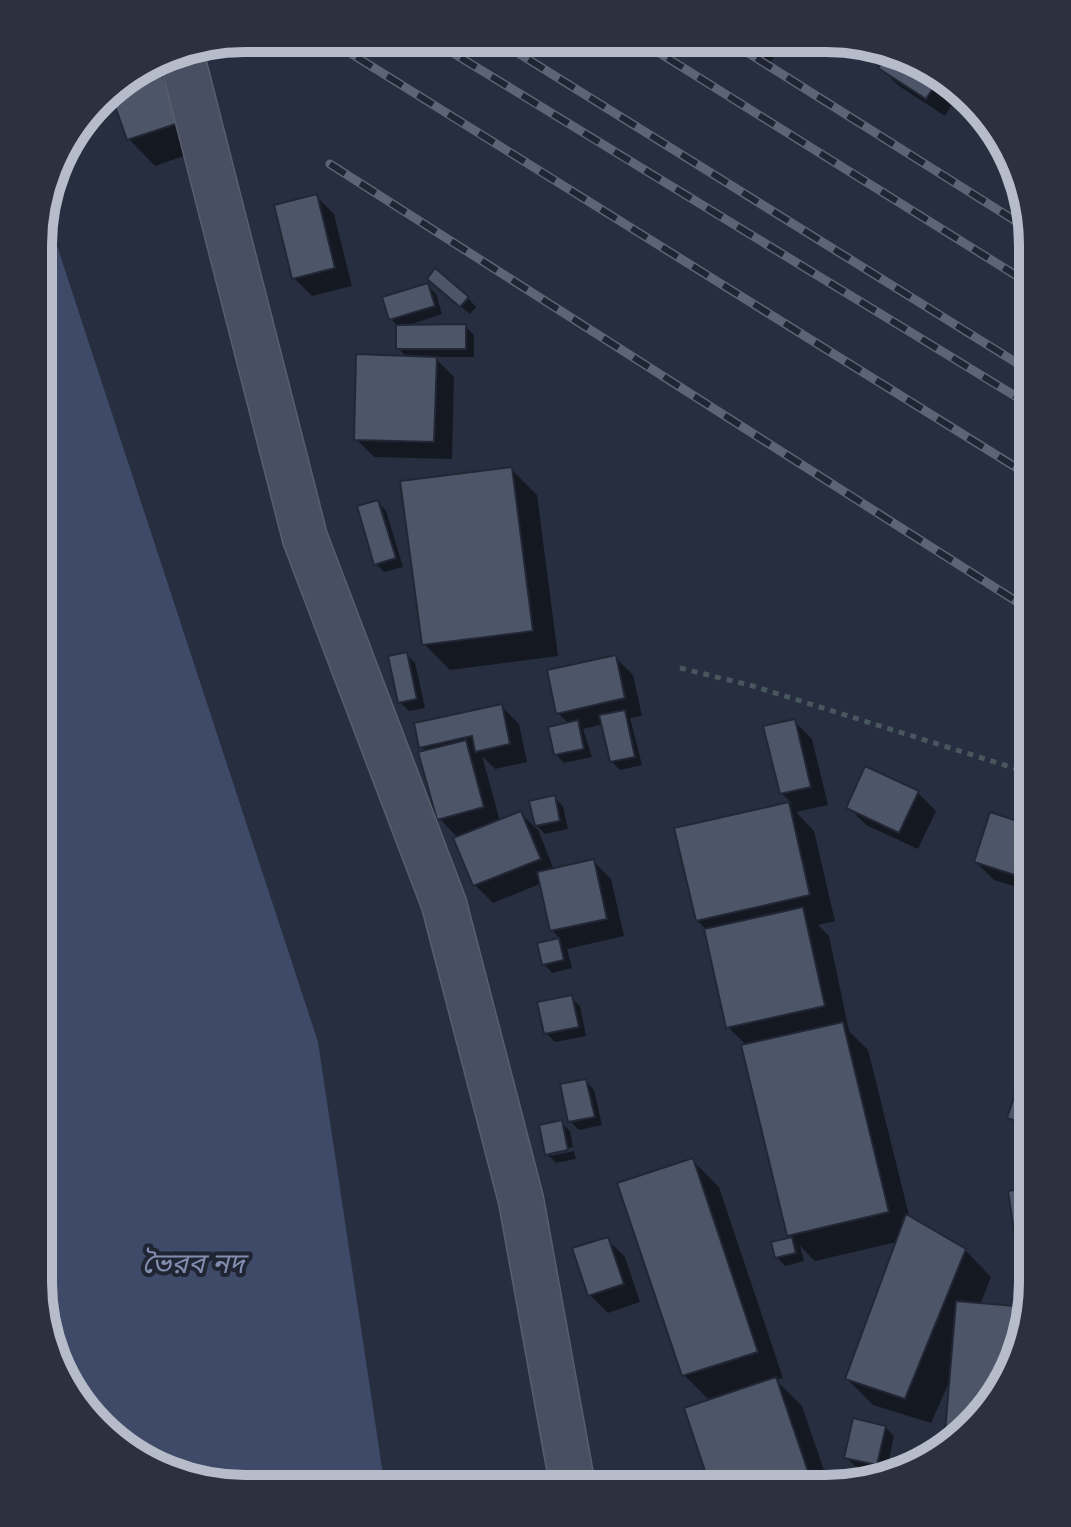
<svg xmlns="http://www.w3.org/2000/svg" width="1071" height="1527" font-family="'Varela Round','Noto Sans Bengali',sans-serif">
	<rect width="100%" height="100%" fill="#272e3f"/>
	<polygon fill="#3e4a67" points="44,206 318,1042 385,1488 219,1487 130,1454 59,1373 38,1282 40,218"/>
	<g fill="#0007">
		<polygon points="734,39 785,40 770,63"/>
		<polygon points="848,40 853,40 878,50 874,56"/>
		<polygon points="170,54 204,149 155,166 129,139 111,88"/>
		<polygon points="890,55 951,81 960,91 945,116 899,86 881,68"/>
		<polygon points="316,196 334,214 352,286 312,296 294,278"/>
		<polygon points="427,285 436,294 442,314 406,326 465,326 474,335 474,357 434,357 454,377 452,459 374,457 356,439 408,358 398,348 398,326 391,319"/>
		<polygon points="438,287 468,298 476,307 470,314"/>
		<polygon points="511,469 537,495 558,656 450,670 424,644"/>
		<polygon points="378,502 386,511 403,567 384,572 376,564"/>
		<polygon points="406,654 415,663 425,708 409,711 400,702"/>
		<polygon points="615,657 633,675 642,716 630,718 642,765 620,770 611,761 603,724 583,729 592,757 564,763 556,754 569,724 558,713"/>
		<polygon points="501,706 519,724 527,762 495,769 482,756 500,821 520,813 538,830 537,827 554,870 593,861 611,879 624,936 567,949 572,968 552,973 544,964 539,944 561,940 552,930 542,883 493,903 475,885 458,838 439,818 427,752 421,747"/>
		<polygon points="794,721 812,739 828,805 796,812 814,831 835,921 818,925 829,936 849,1031 868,1050 910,1219 965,1250 991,1277 980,1305 1028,1309 998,1397 946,1442 952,1376 931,1423 873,1405 847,1379 897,1242 815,1261 800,1246 804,1261 785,1266 777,1257 774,1243 793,1239 789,1235 747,1046 728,1027 706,929 697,920 676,829 792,803 781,793"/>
		<polygon points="918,793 936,811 918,849 866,825 848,807"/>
		<polygon points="554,797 563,806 568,829 545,834 536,825"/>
		<polygon points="1033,828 1033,892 994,880 976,862"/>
		<polygon points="571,998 580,1006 586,1036 555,1042 546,1033"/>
		<polygon points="586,1081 594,1090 602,1125 579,1130 570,1121"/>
		<polygon points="1033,1101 1033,1131 1018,1126 1010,1118"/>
		<polygon points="561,1122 570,1131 573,1147 551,1152 551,1156 574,1151 576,1159 556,1163 547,1154"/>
		<polygon points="693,1161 719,1187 783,1378 776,1380 802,1406 830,1488 713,1489 710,1401 684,1375"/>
		<polygon points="1025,1190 1033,1198 1033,1245 1026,1246 1017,1237"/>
		<polygon points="607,1239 625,1257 640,1302 608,1313 590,1295"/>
		<polygon points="885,1427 894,1436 886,1473 855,1466 846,1457"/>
	</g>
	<g fill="#4d5568" stroke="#222736" stroke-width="2">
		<polygon points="888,54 941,76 926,99 878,68"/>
		<polygon points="158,61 179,123 127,140 109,89"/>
		<polygon points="317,194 335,268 292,279 274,205"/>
		<polygon points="435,268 469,297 460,307 427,279"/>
		<polygon points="428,283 435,306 389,320 382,297"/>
		<polygon points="466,324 466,349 396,349 396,325"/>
		<polygon points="356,354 437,357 434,442 354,440"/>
		<polygon points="512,467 533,631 422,645 400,481"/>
		<polygon points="378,500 396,558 374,565 357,506"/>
		<polygon points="407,652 417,699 398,703 388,656"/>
		<polygon points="616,655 625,698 556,714 547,670"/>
		<polygon points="502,704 510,744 475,752 472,736 419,748 414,723"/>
		<polygon points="625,710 635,757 610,762 599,715"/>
		<polygon points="795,719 811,787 780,794 763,726"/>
		<polygon points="578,720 584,749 554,755 548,727"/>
		<polygon points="466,740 484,807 437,820 418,752"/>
		<polygon points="865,766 919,791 899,833 846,808"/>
		<polygon points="555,795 560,821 535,826 529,801"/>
		<polygon points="789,802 810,895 696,921 674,828"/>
		<polygon points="521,811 541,859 473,886 453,838"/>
		<polygon points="990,812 1033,826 1033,881 974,862"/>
		<polygon points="594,859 607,919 550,931 537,872"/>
		<polygon points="803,907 825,1006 726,1028 704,929"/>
		<polygon points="559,938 564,960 542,965 537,943"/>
		<polygon points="572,995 579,1027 544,1034 537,1002"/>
		<polygon points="843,1022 889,1212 787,1236 741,1045"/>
		<polygon points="586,1079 595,1117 568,1122 560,1084"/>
		<polygon points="1015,1094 1033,1099 1031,1126 1007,1118"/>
		<polygon points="562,1120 568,1150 545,1155 539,1125"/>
		<polygon points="693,1158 758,1352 682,1376 617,1183"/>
		<polygon points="1026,1188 1033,1236 1015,1238 1008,1191"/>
		<polygon points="906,1214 966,1249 905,1399 845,1379"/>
		<polygon points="608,1237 624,1284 588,1296 572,1248"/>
		<polygon points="792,1237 796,1253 775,1258 771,1242"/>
		<polygon points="956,1301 1028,1307 998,1397 944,1444"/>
		<polygon points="776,1377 814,1489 711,1489 684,1408"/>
		<polygon points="853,1418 886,1426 877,1465 844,1458"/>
	</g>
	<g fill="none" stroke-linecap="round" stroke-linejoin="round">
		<g stroke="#595e6d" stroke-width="47">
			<polyline id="secondary" points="180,49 305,538 444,904 521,1200 573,1488"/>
		</g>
		<polyline stroke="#47575d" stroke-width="5" stroke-dasharray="6 6" stroke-linecap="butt" points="680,668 753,686 1033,774"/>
		<use href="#secondary" stroke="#494f62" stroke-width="44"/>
		<g stroke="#5d6476" stroke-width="9">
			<g id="rail">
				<polyline points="326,38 1033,478"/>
				<polyline points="430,39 1033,407"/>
				<polyline points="499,39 518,53 1033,373"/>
				<polyline points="637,39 1033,286"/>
				<polyline points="726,39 1030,230"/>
				<polyline points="330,164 1033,612"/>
			</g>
		</g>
		<use href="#rail" stroke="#202534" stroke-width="6" stroke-dasharray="18" stroke-linecap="butt"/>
	</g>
	<g text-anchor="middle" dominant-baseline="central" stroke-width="8" stroke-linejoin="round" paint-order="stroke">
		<g font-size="28" font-style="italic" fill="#818eaf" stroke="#202534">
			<text x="193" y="1264">ভৈরব নদ</text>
		</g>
	</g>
	<path d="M0 0H1071V1527H0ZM245 52H826A193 193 0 0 1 1019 245V1282A193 193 0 0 1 826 1475H245A193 193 0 0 1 52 1282V245A193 193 0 0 1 245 52Z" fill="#2c3140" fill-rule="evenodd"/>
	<path fill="none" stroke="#b7bcca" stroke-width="10" d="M245 52H826A193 193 0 0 1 1019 245V1282A193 193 0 0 1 826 1475H245A193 193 0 0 1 52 1282V245A193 193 0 0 1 245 52Z"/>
</svg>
